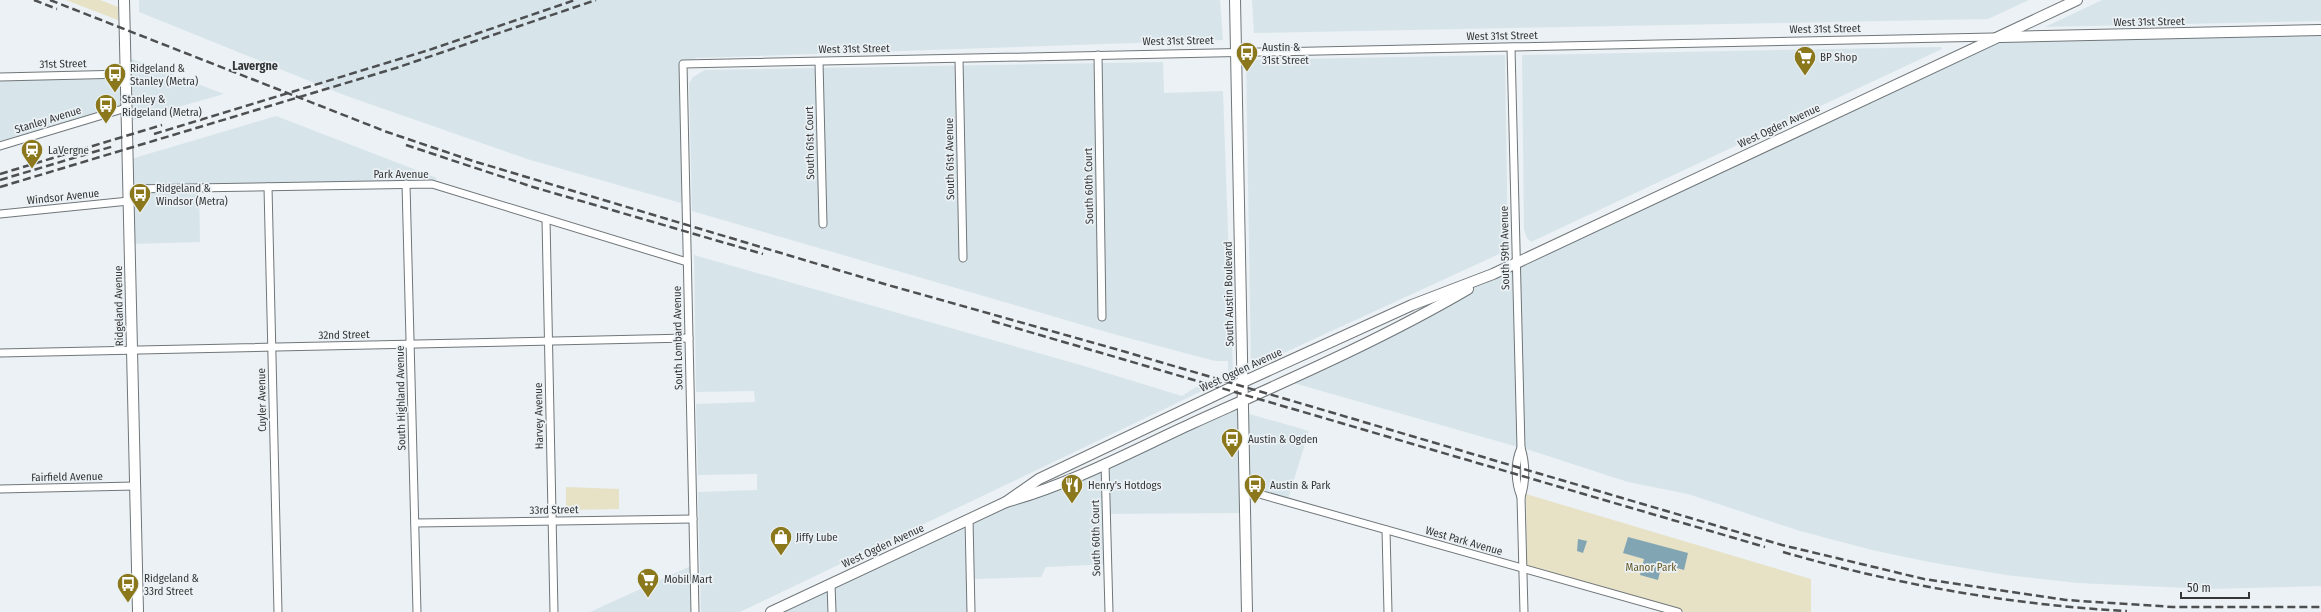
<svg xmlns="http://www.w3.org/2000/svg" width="2321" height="612" font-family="'Fira Sans Condensed',sans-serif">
	<rect width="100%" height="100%" fill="#ebf1f4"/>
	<g fill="#d7e5eb">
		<polygon points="139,0 1220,0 1223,40 696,58 681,65 681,203 527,159 344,95 139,12"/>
		<polygon points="1252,0 2029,0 1988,19 1254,33"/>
		<polygon points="2102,0 2321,0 2321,21 2045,27"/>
		<polygon points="2321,32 2321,586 2208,589 2078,583 2006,575 1929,562 1872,550 1800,531 1688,494 1628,482 1523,448 1519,264 1998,39"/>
		<polygon points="1941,47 1942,49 1531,242 1527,238 1524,230 1522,55"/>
		<polygon points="1505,55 1508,250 1251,368 1246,60"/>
		<polygon points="127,57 224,94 129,121 128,106 0,144 0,78 128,75"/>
		<polygon points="1163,62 1164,93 1223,91 1233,372 1229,379 1220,376 1228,373 1228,361 1215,361 1117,335 692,211 689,83 693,77 705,70"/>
		<polygon points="276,116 437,178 434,182 132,187 131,159"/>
		<polygon points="199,190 200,242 132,244 131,191"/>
		<polygon points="694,255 1084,366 1182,396 1196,387 1206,389 740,612 701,612 698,492 757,490 757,474 698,475 696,404 755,402 754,391 696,392"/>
		<polygon points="1513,265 1518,447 1290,382"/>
		<polygon points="1241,404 1243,513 1109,514 1111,564 1046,567 1041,577 973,579 973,612 777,612 974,520 1044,494"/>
		<polygon points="1246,413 1309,431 1288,499 1247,487"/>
		<polygon points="693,565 693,612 590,612"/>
	</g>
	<g fill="#e7e1c6">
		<polygon points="66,0 100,0 118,7 118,20"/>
		<polygon points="566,487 619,489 619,509 566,510"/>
		<polygon points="1526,494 1811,579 1811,612 1684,612 1527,565"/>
	</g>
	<g fill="#82a5b3">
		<polygon points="1628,537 1688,553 1684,570 1662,564 1658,580 1640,575 1644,559 1623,553"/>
		<polygon points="1578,539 1587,541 1583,553 1577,551"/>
	</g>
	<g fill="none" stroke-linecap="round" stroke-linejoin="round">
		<g stroke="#707679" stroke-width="9">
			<g id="street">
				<path d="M 1511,48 L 1521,448 C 1526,463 1526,482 1521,497 L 1524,612"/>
				<polyline points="1098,55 1102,317"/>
				<polyline points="959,59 963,258"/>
				<polyline points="819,62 823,224"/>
				<polyline points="0,77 126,74"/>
				<polyline points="0,146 126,108"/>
				<polyline points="406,184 417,612"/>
				<polyline points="268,187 278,612"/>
				<polyline points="128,189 432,184 687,262"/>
				<polyline points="0,214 129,201"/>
				<polyline points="546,219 554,612"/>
				<polyline points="0,353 689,338"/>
				<path d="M 1521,448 C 1514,463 1515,482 1521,497"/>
				<polyline points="1105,463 1109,612"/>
				<polyline points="0,489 135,486"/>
				<polyline points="1245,490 1678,612"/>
				<polyline points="969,519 971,612"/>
				<polyline points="415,523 693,519"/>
				<polyline points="1386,530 1388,612"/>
				<polyline points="831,584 832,612"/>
				<polyline points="695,612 683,64 1993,37"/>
			</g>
		</g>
		<g stroke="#707679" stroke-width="12">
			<g id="secondary">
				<polyline points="124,0 138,612"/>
				<polyline points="1235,0 1247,612"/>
				<polyline points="2001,37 2321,30"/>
				<polyline points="1006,502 1039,479 1243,382 1412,305 1493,274 2077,0"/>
				<path d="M 771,612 L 1006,502 C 1071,484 1132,451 1193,423 C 1286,381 1381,340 1468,289"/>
			</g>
		</g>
		<use href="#street" stroke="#fff" stroke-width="7"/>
		<use href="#secondary" stroke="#fff" stroke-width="10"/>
		<g stroke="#4d4f51" stroke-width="2.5" stroke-dasharray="8 4" stroke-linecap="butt">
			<polyline points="34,0 57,9"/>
			<polyline points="50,0 387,132 473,161 888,285 1126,352 1782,545 1924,579 2066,600 2173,607 2321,607"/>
			<polyline points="154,134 429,50 575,0"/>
			<polyline points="406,145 533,187 763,254"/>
			<polyline points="0,174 162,125"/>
			<polyline points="0,180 114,146"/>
			<polyline points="0,187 396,68 596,0"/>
			<polyline points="992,321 1765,547"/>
			<path d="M 1783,552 C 1894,584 2011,605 2127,611"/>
		</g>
	</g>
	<defs>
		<g id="bus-pin" transform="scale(1.15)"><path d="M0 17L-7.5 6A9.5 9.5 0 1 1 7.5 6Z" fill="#8b781c" stroke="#ebf1f4"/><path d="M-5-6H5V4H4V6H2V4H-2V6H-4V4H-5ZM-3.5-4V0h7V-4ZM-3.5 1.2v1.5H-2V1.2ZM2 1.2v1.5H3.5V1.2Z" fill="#fff"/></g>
		<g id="supermarket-pin" transform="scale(1.15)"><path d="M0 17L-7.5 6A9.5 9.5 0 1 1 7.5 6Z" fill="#8b781c" stroke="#ebf1f4"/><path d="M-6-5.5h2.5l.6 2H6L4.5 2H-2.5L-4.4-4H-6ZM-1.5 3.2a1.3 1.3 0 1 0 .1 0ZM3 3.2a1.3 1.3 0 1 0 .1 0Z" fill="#fff"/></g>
		<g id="station-pin" transform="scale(1.15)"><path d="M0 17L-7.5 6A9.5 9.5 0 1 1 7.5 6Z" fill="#8b781c" stroke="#ebf1f4"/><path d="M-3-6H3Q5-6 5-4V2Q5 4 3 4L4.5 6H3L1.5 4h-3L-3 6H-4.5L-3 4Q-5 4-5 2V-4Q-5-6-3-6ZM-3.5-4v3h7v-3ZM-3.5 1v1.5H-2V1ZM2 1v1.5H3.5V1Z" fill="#fff"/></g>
		<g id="restaurant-pin" transform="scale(1.15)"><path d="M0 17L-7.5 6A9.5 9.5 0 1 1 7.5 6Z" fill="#8b781c" stroke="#ebf1f4"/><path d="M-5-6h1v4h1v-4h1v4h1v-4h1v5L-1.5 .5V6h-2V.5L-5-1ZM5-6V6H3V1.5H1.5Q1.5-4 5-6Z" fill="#fff"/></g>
		<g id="shop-pin" transform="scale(1.15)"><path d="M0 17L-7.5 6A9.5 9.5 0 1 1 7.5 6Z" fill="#8b781c" stroke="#ebf1f4"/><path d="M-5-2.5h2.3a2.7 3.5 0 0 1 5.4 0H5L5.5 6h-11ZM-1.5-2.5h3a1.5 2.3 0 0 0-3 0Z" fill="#fff"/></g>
	</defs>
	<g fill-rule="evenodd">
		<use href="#bus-pin" x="1247" y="53"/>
		<use href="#supermarket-pin" x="1805" y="57"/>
		<use href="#bus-pin" x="115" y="74"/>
		<use href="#bus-pin" x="106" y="105"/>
		<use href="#station-pin" x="32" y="150"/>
		<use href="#bus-pin" x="140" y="194"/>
		<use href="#bus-pin" x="1232" y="439"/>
		<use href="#restaurant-pin" x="1072" y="485"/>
		<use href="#bus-pin" x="1255" y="485"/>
		<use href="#shop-pin" x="781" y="537"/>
		<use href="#supermarket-pin" x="648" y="579"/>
		<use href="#bus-pin" x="128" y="584"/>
	</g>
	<g text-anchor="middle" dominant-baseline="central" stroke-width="3.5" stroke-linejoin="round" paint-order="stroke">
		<g font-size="11" fill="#343637" stroke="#ebf1f4">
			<text transform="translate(2149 22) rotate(-1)">West 31st Street</text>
			<text transform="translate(1825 29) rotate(-1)">West 31st Street</text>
			<text transform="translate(1502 36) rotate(-1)">West 31st Street</text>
			<text transform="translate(1178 41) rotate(-1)">West 31st Street</text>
			<text transform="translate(854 49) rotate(-1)">West 31st Street</text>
			<text transform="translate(63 64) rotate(-1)">31st Street</text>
			<text transform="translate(48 120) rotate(-17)">Stanley Avenue</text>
			<text transform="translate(1779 126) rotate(-25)">West Ogden Avenue</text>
			<text transform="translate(810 143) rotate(-91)">South 61st Court</text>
			<text transform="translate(950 159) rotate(-91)">South 61st Avenue</text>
			<text x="401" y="174">Park Avenue</text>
			<text transform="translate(1089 186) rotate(-91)">South 60th Court</text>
			<text transform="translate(63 197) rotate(-6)">Windsor Avenue</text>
			<text transform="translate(1505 248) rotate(-91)">South 59th Avenue</text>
			<text transform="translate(1229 294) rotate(-91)">South Austin Boulevard</text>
			<text transform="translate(119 306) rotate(-91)">Ridgeland Avenue</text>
			<text transform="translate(344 335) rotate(-1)">32nd Street</text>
			<text transform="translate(678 338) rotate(-91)">South Lombard Avenue</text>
			<text transform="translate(1241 370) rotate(-25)">West Ogden Avenue</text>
			<text transform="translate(401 398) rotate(-91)">South Highland Avenue</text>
			<text transform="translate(262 400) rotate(-91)">Cuyler Avenue</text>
			<text transform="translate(539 416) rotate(-91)">Harvey Avenue</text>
			<text transform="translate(67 477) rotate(-1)">Fairfield Avenue</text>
			<text transform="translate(554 510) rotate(-1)">33rd Street</text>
			<text transform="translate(1096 538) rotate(-91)">South 60th Court</text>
			<text transform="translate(1464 541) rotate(16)">West Park Avenue</text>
			<text transform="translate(883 546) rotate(-25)">West Ogden Avenue</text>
		</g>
		<g font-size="11" fill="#343637" stroke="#ebf1f4" text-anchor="start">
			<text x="1262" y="47">Austin &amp;<tspan x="1262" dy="13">31st Street</tspan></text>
			<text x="1820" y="57">BP Shop</text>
			<text x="130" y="68">Ridgeland &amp;<tspan x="130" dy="13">Stanley (Metra)</tspan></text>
			<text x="122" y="99">Stanley &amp;<tspan x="122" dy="13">Ridgeland (Metra)</tspan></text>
			<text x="48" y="150">LaVergne</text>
			<text x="156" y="188">Ridgeland &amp;<tspan x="156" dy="13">Windsor (Metra)</tspan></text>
			<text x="1248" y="439">Austin &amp; Ogden</text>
			<text x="1088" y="485">Henry's Hotdogs</text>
			<text x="1270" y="485">Austin &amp; Park</text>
			<text x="796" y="537">Jiffy Lube</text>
			<text x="144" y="578">Ridgeland &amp;<tspan x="144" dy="13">33rd Street</tspan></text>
			<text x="664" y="579">Mobil Mart</text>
		</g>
		<g font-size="11" fill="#645824" stroke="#ebf1f4">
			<text x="1651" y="567">Manor Park</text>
		</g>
		<g font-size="12" font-weight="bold" fill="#343637" stroke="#ebf1f4">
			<text x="255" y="66">Lavergne</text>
		</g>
	</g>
	<path d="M2181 592v6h68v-6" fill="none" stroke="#343637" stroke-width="2"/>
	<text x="2187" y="592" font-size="12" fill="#343637" stroke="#ebf1f4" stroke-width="3" paint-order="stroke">50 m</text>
</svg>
